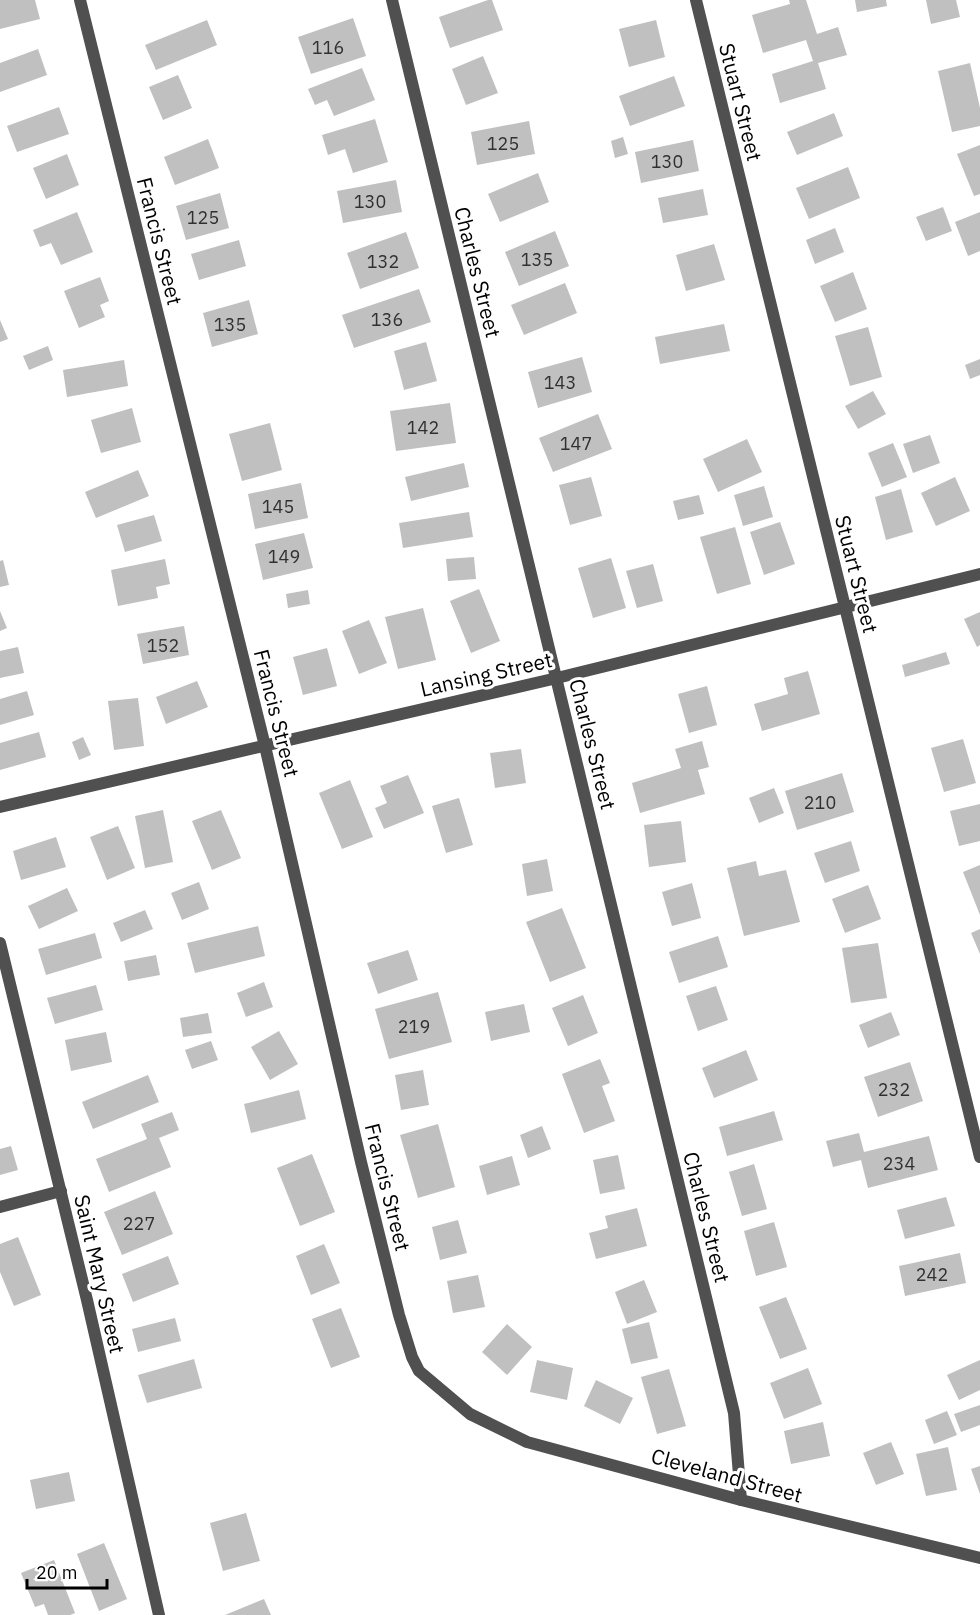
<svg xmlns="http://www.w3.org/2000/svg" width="980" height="1615" font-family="'IBM Plex Sans',sans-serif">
	<rect width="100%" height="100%" fill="#fff"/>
	<g fill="#c0c0c0">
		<polygon points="0,0 35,0 40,19 0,29"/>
		<polygon points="488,0 492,0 503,30 450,48 439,17"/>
		<polygon points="789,0 806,0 817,34 838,27 847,55 818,63 826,89 780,103 772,74 813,61 806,40 763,53 752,15 790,4"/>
		<polygon points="855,0 886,0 887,6 857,12"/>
		<polygon points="926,0 956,0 960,17 931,24"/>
		<polygon points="353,18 366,56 311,74 298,37"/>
		<polygon points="207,20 217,45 156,70 145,45"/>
		<polygon points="656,20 665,57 629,67 619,29"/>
		<polygon points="38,49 47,75 0,92 0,63"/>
		<polygon points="483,56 498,93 466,105 452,69"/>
		<polygon points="970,63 980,108 980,126 952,132 938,71"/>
		<polygon points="362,68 375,100 334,116 327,100 315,105 308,89"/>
		<polygon points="178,75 192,108 163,120 149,87"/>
		<polygon points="674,76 685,106 630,126 619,96"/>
		<polygon points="59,107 69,134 17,152 7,126"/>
		<polygon points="834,113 843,136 797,155 787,132"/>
		<polygon points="375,119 388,162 353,173 345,149 328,155 322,135"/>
		<polygon points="529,121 535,154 477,165 471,132"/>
		<polygon points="623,137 628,154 615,158 611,141"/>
		<polygon points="208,139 219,168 175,185 164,157"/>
		<polygon points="693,140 699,171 641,183 635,152"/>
		<polygon points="980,145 980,194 974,196 957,154"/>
		<polygon points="67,154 79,185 46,199 33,168"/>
		<polygon points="848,167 860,198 809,219 796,188"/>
		<polygon points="538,173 549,202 500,222 488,194"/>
		<polygon points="396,180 402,212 343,223 337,191"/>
		<polygon points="703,189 708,215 663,223 658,198"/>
		<polygon points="220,193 229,228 186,240 176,206"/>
		<polygon points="943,207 952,231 926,241 916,217"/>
		<polygon points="77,212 93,252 61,265 51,243 40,247 33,230"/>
		<polygon points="980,212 980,251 968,256 955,222"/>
		<polygon points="835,228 844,252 815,264 806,240"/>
		<polygon points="555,231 569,266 519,286 505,252"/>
		<polygon points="406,232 419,268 360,289 347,253"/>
		<polygon points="239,240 246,266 199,280 191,254"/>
		<polygon points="714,244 725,280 686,291 676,255"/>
		<polygon points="853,272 867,309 835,322 820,286"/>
		<polygon points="100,277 109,301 100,305 105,317 79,328 64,291"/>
		<polygon points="565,283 577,313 524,335 511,305"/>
		<polygon points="419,289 431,322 354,348 342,315"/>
		<polygon points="249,300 258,334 212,347 203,313"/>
		<polygon points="0,320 8,339 0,342"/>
		<polygon points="724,324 730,351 660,364 655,337"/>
		<polygon points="868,327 882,377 850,386 835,336"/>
		<polygon points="426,342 437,381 404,390 394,351"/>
		<polygon points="48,346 53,360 29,370 23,356"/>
		<polygon points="582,357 592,392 538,408 528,372"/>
		<polygon points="980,359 980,375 970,379 965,365"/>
		<polygon points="124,360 128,386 67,397 63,370"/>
		<polygon points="873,391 886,414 858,429 845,406"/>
		<polygon points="450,403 456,443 396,451 390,411"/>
		<polygon points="132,408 141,442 101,453 91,420"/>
		<polygon points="598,414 612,449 553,472 539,438"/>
		<polygon points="270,423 282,470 242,481 229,434"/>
		<polygon points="930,435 940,463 913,473 903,444"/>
		<polygon points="747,439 762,472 718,492 703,459"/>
		<polygon points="893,443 907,477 882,487 868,453"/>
		<polygon points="464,463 469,487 411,501 405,477"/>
		<polygon points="138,470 149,496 96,518 85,492"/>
		<polygon points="591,477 602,516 570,525 559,485"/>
		<polygon points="955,477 970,511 936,526 921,493"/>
		<polygon points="301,483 308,518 255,529 248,494"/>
		<polygon points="764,486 773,517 743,526 734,495"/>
		<polygon points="901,489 913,532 886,540 875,497"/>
		<polygon points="699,495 704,514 678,520 673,501"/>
		<polygon points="469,512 473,537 403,548 399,523"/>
		<polygon points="154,515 162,541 125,552 117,525"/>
		<polygon points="780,522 795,564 764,575 750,532"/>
		<polygon points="735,527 751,584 717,594 700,537"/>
		<polygon points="304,533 313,568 263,580 255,544"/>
		<polygon points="474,557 476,579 448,581 446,559"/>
		<polygon points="611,558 626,608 593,618 578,568"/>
		<polygon points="165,559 170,584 156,587 158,598 118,606 111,570"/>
		<polygon points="3,560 9,585 0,587 0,561"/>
		<polygon points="653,564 663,601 637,608 626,571"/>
		<polygon points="479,589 500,641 471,653 450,601"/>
		<polygon points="308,590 310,604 288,608 286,594"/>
		<polygon points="423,608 436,660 398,669 385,617"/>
		<polygon points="0,611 7,628 0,631"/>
		<polygon points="980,612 980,645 977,647 964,619"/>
		<polygon points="369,620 387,663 359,674 342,631"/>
		<polygon points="184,626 189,655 143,664 137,634"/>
		<polygon points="18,647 24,673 0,678 0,651"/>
		<polygon points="327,648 337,686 303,695 293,657"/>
		<polygon points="946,652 950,664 905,677 902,665"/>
		<polygon points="808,671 820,714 762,731 754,704 788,694 784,678"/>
		<polygon points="197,681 208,707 166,724 156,697"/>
		<polygon points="707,686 717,725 689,733 678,694"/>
		<polygon points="27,691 34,715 0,725 0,699"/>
		<polygon points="138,698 144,746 114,750 108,701"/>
		<polygon points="39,732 46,757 0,770 0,743"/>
		<polygon points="83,737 91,755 79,760 72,742"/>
		<polygon points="963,739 976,783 944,792 931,748"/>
		<polygon points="702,741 709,767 698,770 705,794 640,813 632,783 681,768 675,749"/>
		<polygon points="521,749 526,783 495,788 490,753"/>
		<polygon points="842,773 854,812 797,830 785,791"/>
		<polygon points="408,775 424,813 384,829 375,808 387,803 380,786"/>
		<polygon points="350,780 373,837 342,849 319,793"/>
		<polygon points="774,788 784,813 759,823 749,798"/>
		<polygon points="459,798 473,845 446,853 432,806"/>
		<polygon points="980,804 980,841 959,846 950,811"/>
		<polygon points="163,810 173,862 145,868 135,816"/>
		<polygon points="221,810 241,858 212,870 192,821"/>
		<polygon points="681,821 686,862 649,867 644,825"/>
		<polygon points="118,826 135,868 107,880 90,837"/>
		<polygon points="56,837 66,867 21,880 13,851"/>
		<polygon points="851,841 860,871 825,883 814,853"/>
		<polygon points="547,859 553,891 527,896 522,864"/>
		<polygon points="756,861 759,876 786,870 800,922 744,936 727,868"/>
		<polygon points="980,865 980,915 963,872"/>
		<polygon points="199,882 209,909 182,920 171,893"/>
		<polygon points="692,883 701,918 672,926 662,892"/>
		<polygon points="868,885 881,919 845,933 832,899"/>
		<polygon points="67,888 78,911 39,929 28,906"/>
		<polygon points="562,908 586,968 550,982 526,922"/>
		<polygon points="145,910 153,929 121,942 113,923"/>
		<polygon points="258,926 265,956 195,973 187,943"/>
		<polygon points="980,929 980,954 971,933"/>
		<polygon points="95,933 102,958 46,975 38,949"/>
		<polygon points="718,936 728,967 679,983 669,952"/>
		<polygon points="878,943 887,998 851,1003 842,948"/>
		<polygon points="408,950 418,980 378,994 367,963"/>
		<polygon points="156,955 160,975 128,981 124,961"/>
		<polygon points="264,982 273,1007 246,1017 237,993"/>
		<polygon points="96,985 103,1010 55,1024 47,998"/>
		<polygon points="716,986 728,1020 698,1031 686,996"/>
		<polygon points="438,992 452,1042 389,1059 375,1009"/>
		<polygon points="583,995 598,1033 568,1046 552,1008"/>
		<polygon points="524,1004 530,1032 491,1041 485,1012"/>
		<polygon points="891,1012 900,1035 868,1048 859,1025"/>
		<polygon points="208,1013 212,1033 183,1037 180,1018"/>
		<polygon points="279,1031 298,1064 270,1080 251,1047"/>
		<polygon points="106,1032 112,1062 71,1071 65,1040"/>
		<polygon points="211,1041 218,1060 192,1069 185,1050"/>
		<polygon points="746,1050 758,1080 714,1098 702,1068"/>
		<polygon points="600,1059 610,1083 602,1086 615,1121 584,1133 562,1074"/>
		<polygon points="910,1062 923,1101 878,1117 864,1077"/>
		<polygon points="423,1070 429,1105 401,1110 395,1075"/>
		<polygon points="148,1075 159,1102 93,1129 82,1102"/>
		<polygon points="299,1090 306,1119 251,1133 244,1104"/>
		<polygon points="774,1111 783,1140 727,1156 719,1127"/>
		<polygon points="172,1112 179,1130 159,1138 171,1167 109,1192 96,1159 147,1139 141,1124"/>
		<polygon points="438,1124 455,1187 418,1198 400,1135"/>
		<polygon points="542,1126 551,1149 528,1158 520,1135"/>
		<polygon points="859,1133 864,1152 929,1136 938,1170 868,1188 861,1160 833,1167 826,1141"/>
		<polygon points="11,1146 18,1170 0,1175 0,1149"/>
		<polygon points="312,1154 335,1212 300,1226 277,1168"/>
		<polygon points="618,1155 625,1189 600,1194 593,1160"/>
		<polygon points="512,1156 520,1185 487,1195 479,1166"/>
		<polygon points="754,1164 767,1209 742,1216 729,1172"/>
		<polygon points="155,1191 173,1234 122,1255 104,1212"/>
		<polygon points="946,1197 955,1226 905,1239 897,1210"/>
		<polygon points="637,1208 647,1246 596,1259 589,1233 608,1228 605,1216"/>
		<polygon points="458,1220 467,1253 440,1260 432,1227"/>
		<polygon points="774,1222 787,1267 756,1276 744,1231"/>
		<polygon points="18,1237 41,1295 14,1306 0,1272 0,1244"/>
		<polygon points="324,1244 340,1283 311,1295 296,1256"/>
		<polygon points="960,1253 966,1283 905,1296 899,1266"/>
		<polygon points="168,1256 179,1284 133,1302 122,1274"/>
		<polygon points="478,1275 485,1307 453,1313 447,1281"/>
		<polygon points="644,1280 657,1312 627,1324 615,1292"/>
		<polygon points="786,1297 807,1349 780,1359 759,1307"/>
		<polygon points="341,1308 360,1357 331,1368 312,1319"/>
		<polygon points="175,1318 181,1341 138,1352 132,1329"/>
		<polygon points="649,1322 658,1358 631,1364 622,1329"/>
		<polygon points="507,1324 532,1347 507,1375 482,1352"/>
		<polygon points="194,1359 202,1388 147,1403 138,1375"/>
		<polygon points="537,1360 573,1368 567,1400 530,1392"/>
		<polygon points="980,1360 980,1390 959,1400 947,1375"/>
		<polygon points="808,1368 822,1404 784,1419 770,1383"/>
		<polygon points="669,1369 686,1426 657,1434 641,1377"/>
		<polygon points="596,1380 633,1398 620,1424 584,1406"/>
		<polygon points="980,1405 980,1425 961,1432 954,1414"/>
		<polygon points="947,1411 957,1435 934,1444 925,1420"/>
		<polygon points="823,1422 830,1456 791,1464 784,1431"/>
		<polygon points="891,1442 904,1474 876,1485 863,1453"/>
		<polygon points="948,1447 957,1490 926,1496 916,1454"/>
		<polygon points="980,1466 980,1494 971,1469"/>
		<polygon points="69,1472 75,1501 36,1509 30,1480"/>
		<polygon points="246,1513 260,1561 223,1571 210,1523"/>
		<polygon points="104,1543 127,1599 99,1611 77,1554"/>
		<polygon points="54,1560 75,1613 70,1615 48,1615 44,1604 35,1607 21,1573"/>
		<polygon points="264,1599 271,1615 225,1615"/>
	</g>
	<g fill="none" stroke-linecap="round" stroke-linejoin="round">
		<g stroke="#505050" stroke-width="12">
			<polyline points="80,0 265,746 361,1162 399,1315 412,1357 419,1371 470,1414 527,1442 741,1500 980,1558"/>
			<polyline points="392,0 734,1413 741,1500"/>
			<polyline points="696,0 980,1157"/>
			<polyline points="0,807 557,678 980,574"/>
			<polyline points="0,943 87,1300 159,1615"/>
			<polyline points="0,1207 61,1191"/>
		</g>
	</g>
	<g text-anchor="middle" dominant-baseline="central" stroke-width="6" stroke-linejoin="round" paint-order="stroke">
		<g font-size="18" fill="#303030">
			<text x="328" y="47">116</text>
			<text x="503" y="143">125</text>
			<text x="667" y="161">130</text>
			<text x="370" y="201">130</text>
			<text x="203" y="217">125</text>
			<text x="537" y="259">135</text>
			<text x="383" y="261">132</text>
			<text x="387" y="319">136</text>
			<text x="230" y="324">135</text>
			<text x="560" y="382">143</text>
			<text x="423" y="427">142</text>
			<text x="576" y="443">147</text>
			<text x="278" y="506">145</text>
			<text x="284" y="556">149</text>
			<text x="163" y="645">152</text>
			<text x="820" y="802">210</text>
			<text x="414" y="1026">219</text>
			<text x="894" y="1089">232</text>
			<text x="899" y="1163">234</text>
			<text x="139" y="1223">227</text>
			<text x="932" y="1274">242</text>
		</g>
		<g font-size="21" fill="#000" stroke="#fff">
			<text transform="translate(741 102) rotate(76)">Stuart Street</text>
			<text transform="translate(160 241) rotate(76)">Francis Street</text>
			<text transform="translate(478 272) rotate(76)">Charles Street</text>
			<text transform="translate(857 574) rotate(76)">Stuart Street</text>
			<text transform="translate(486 674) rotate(-13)">Lansing Street</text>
			<text transform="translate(277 713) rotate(76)">Francis Street</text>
			<text transform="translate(593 744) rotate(76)">Charles Street</text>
			<text transform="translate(388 1187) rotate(76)">Francis Street</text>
			<text transform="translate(707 1217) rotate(76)">Charles Street</text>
			<text transform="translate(100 1274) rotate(77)">Saint Mary Street</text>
			<text transform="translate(727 1475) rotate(15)">Cleveland Street</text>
		</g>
	</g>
	<path d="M27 1579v9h80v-9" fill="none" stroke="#000000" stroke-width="3"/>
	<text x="36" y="1579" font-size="18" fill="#000000" stroke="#ffffff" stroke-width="4.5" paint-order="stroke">20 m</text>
</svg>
